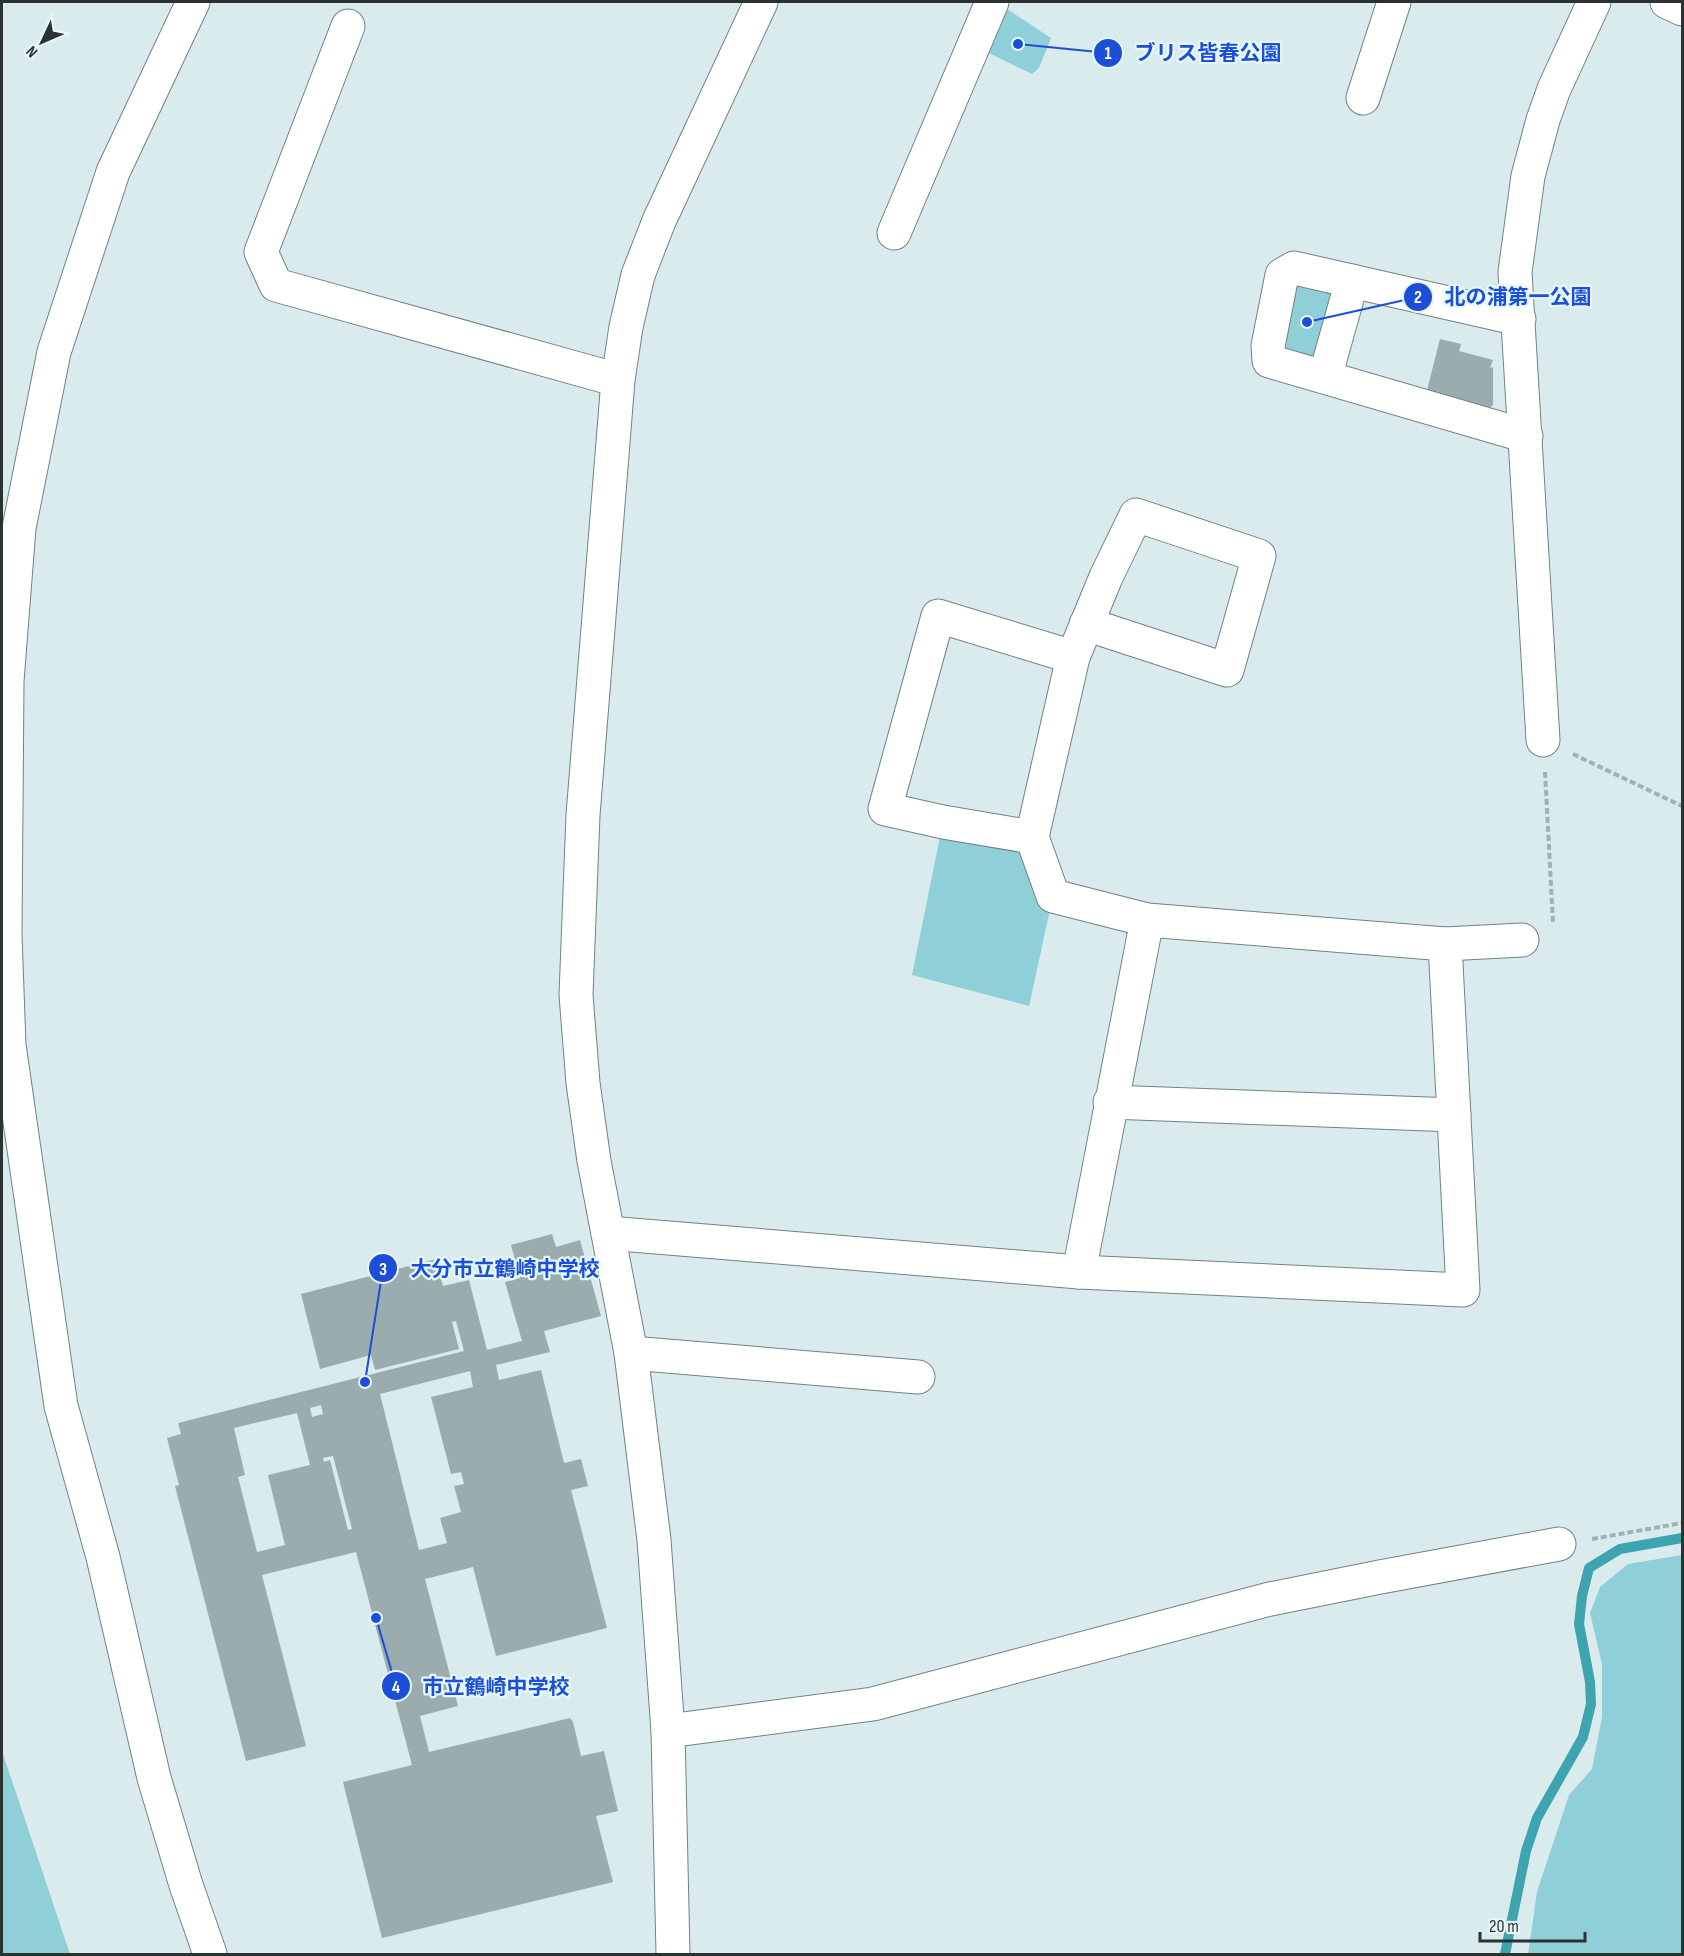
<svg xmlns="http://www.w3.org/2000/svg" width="1684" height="1956" font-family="'Sofia Sans Condensed','Noto Sans JP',sans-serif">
	<rect width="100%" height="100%" fill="#d9ebed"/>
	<g fill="#8fcfd8">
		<polygon points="1004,7 1051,38 1039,68 1032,74 985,51"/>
		<polygon points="1291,283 1331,289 1338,300 1321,357 1310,363 1288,356 1280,345"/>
		<polygon points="943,822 1032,837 1053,896 1029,1006 912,975"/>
		<polygon points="1682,1555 1682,1954 1528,1954 1537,1892 1569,1795 1592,1769 1602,1717 1602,1664 1590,1613 1600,1587 1628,1564"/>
		<polygon points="2,1751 70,1954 2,1954"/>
	</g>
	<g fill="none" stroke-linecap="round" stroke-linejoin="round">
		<polyline stroke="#3ea4b0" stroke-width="10" points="1505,1954 1526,1851 1537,1818 1583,1737 1591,1704 1590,1682 1579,1624 1582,1596 1589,1568 1620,1549 1682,1538"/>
	</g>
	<g fill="#9bacae" fill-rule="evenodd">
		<polygon points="1440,339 1461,344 1459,351 1493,360 1490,368 1493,367 1493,405 1487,410 1426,394"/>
		<path d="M 552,1234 L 556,1247 L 580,1240 L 601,1316 L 544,1331 L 550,1352 L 496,1365 L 499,1380 L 541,1370 L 564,1463 L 581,1459 L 588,1486 L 571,1490 L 607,1628 L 496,1656 L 473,1567 L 425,1579 L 458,1706 L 420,1716 L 429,1752 L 570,1718 L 573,1722 L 581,1756 L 604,1751 L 618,1811 L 596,1816 L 613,1882 L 382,1938 L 343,1782 L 412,1765 L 356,1552 L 262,1575 L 306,1746 L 246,1761 L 175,1486 L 179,1485 L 167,1438 L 181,1434 L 178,1423 L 464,1351 L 456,1321 L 452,1322 L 459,1349 L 375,1370 L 371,1355 L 320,1369 L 301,1294 L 436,1259 L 443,1286 L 469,1280 L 487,1350 L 522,1341 L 505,1282 L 520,1278 L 511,1245 ZM 470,1371 L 473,1387 L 431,1397 L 451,1474 L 461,1472 L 464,1484 L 454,1486 L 461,1512 L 440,1518 L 447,1543 L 419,1550 L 380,1394 ZM 321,1405 L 323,1414 L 312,1417 L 310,1408 ZM 297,1413 L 310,1465 L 268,1475 L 285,1545 L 257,1552 L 238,1477 L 245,1475 L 234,1428 ZM 333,1456 L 352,1529 L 348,1530 L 330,1460 L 324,1462 L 323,1458 Z"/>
	</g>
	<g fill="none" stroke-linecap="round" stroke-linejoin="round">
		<g stroke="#728285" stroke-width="35">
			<g id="minor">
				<polyline points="193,2 113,172 54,352 19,528 7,681 5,935 9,1045 61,1406 103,1557 154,1778 186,1885 210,1954"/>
				<polyline points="1667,2 1682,9"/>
				<polyline points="348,26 261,252 276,285 618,380"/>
				<polyline points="1363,98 1394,2"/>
				<polyline points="894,233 992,2"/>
				<polyline points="1519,319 1294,268 1282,275 1268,346 1269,361 1526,436"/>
				<polyline points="1325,377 1352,281"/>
				<polyline points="1086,624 1227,670 1259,556 1136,515 1106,577 1073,657 1032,837 1053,896 1147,920 1445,944 1522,940"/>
				<polyline points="1543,740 1515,272 1528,176 1543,120 1554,89 1594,2"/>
				<polyline points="1032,837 943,822 885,809 938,616 1073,657"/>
				<polyline points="1110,1102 1454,1115"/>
				<polyline points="608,1233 1079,1272 1463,1290 1445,944"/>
				<polyline points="1079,1272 1147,920"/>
				<polyline points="631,1353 918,1377"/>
				<polyline points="668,1731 873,1704 1270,1599 1380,1577 1559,1544"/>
				<polyline points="673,1954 668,1731 654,1540 631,1353 594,1161 583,1083 576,995 583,815 618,380 626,327 638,275 659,221 761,2"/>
			</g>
		</g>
		<g stroke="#a2b1b2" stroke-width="4" stroke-dasharray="6 3" stroke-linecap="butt">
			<polyline points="1573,754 1682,806"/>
			<polyline points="1545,772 1553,923"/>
			<polyline points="1592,1539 1682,1523"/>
		</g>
		<use href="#minor" stroke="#fff" stroke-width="33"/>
	</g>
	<path fill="none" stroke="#1d4ed8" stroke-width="2" d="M1018 44L1108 53M1307 322L1418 297M365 1382L383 1268M376 1618L396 1686"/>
	<g fill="#1d4ed8" stroke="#e6f8fb" stroke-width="2">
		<circle cx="1018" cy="44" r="6"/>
		<circle cx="1307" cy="322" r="6"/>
		<circle cx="365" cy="1382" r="6"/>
		<circle cx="376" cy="1618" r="6"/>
		<circle cx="1108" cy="53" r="15"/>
		<circle cx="1418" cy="297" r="15"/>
		<circle cx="383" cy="1268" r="15"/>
		<circle cx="396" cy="1686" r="15"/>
	</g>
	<g font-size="18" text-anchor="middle" font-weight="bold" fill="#fff">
		<text x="1108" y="59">1</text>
		<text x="1418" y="303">2</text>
		<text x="383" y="1275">3</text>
		<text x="396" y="1693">4</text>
	</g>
	<g font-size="21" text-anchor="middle" font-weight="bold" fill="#1d4ed8" stroke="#e6f8fb" stroke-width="4.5" stroke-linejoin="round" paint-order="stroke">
		<text x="1208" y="60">ブリス皆春公園</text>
		<text x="1518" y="304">北の浦第一公園</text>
		<text x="505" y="1276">大分市立鶴崎中学校</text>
		<text x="496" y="1694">市立鶴崎中学校</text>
	</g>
	<rect width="1684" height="1956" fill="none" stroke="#2b3232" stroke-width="6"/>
	<g transform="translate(42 42) rotate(226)" stroke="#e6f8fb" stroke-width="4.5" paint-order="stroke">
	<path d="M0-4.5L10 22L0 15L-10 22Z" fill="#2b3232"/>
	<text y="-9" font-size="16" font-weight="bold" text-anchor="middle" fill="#2b3232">N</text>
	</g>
	<path d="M1480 1932v9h105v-9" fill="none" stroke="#2b3232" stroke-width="3"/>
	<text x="1489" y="1932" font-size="18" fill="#2b3232" stroke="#e6f8fb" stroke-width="4.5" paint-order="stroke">20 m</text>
</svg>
